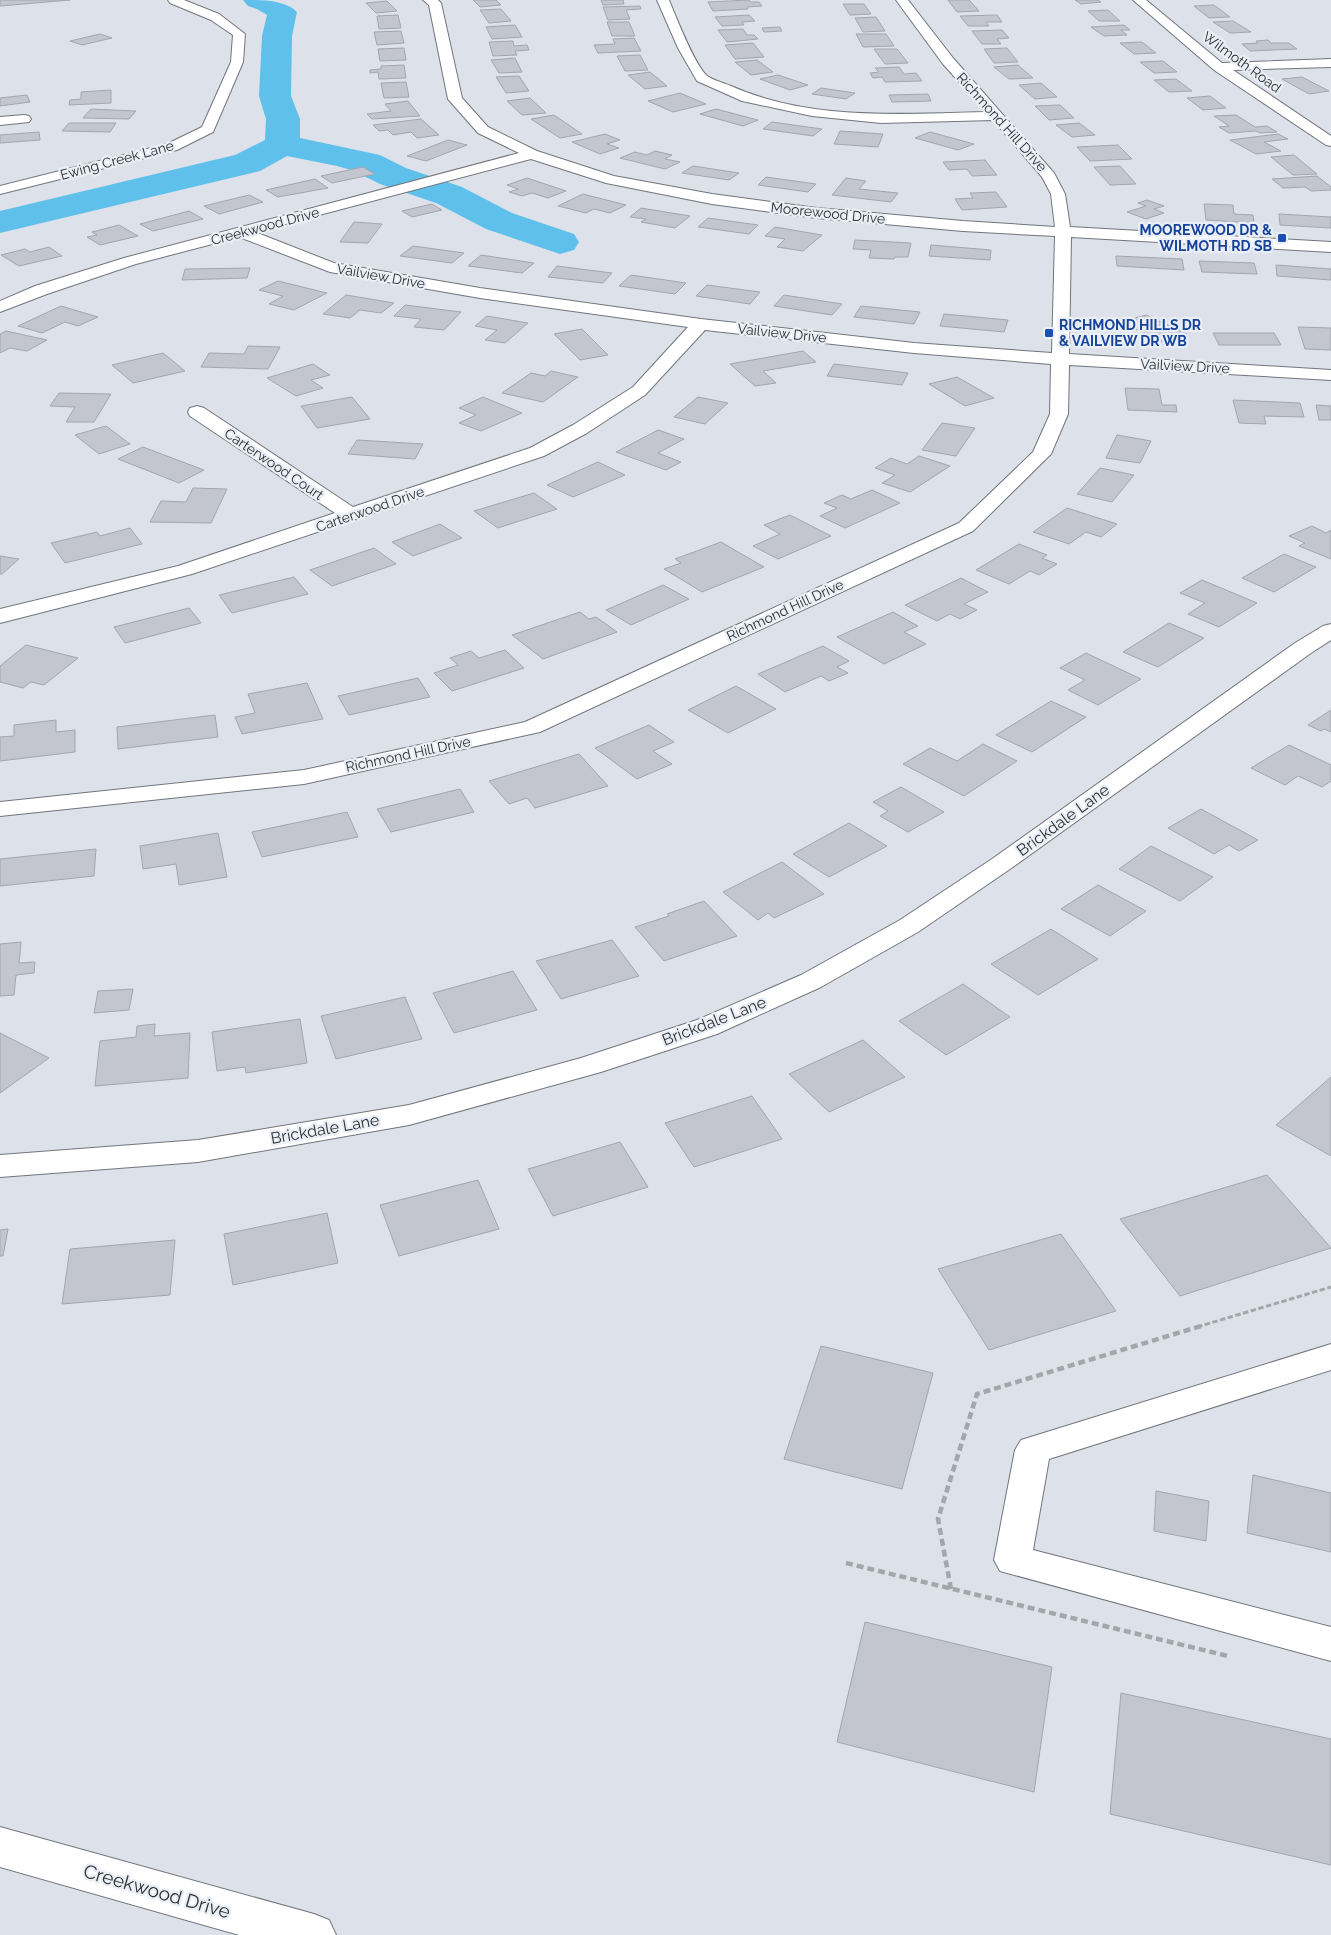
<svg xmlns="http://www.w3.org/2000/svg" width="1331" height="1935" font-family="Raleway,sans-serif">
	<rect width="100%" height="100%" fill="#dde1e9"/>
	<g fill="none" stroke-linecap="round" stroke-linejoin="round">
		<path fill="#5fc1eb" fill-rule="evenodd" d="M 243,0 C 263,0 285,0 297,12 L 292,36 L 291,96 L 300,119 L 300,138 L 380,155 L 406,168 L 462,187 L 512,213 L 574,234 L 579,242 L 574,250 L 560,254 L 486,229 L 436,203 L 380,184 L 354,171 L 337,166 L 287,156 L 260,171 L 0,233 L 0,211 L 235,155 L 265,140 L 266,119 L 259,96 L 262,36 L 267,15 L 257,9 L 248,6 Z"/>
	</g>
	<g fill="#c3c6ce" stroke="#a3a6ae">
		<polygon points="0,0 70,0 0,6"/>
		<polygon points="473,0 496,0 501,5 480,7"/>
		<polygon points="601,0 623,0 624,4 603,5"/>
		<polygon points="749,0 750,2 759,2 762,6 747,7 748,9 713,11 708,2"/>
		<polygon points="948,0 969,0 979,11 957,12"/>
		<polygon points="1075,0 1097,0 1101,2 1081,4"/>
		<polygon points="387,1 397,11 376,13 366,3"/>
		<polygon points="843,4 864,4 871,14 850,15"/>
		<polygon points="1214,5 1230,17 1209,18 1194,6"/>
		<polygon points="640,6 641,9 626,10 630,19 608,20 603,7"/>
		<polygon points="501,9 511,21 489,23 480,10"/>
		<polygon points="1108,10 1120,21 1099,21 1088,11"/>
		<polygon points="398,15 401,28 379,29 377,16"/>
		<polygon points="749,15 755,21 742,22 744,25 722,26 715,17"/>
		<polygon points="997,15 1002,22 986,22 989,26 968,26 960,16"/>
		<polygon points="876,17 885,31 863,32 855,18"/>
		<polygon points="1233,21 1251,32 1230,33 1213,22"/>
		<polygon points="607,22 629,22 635,36 612,36"/>
		<polygon points="515,25 522,37 492,39 486,27"/>
		<polygon points="1124,25 1130,30 1121,30 1127,35 1104,36 1091,27"/>
		<polygon points="780,27 782,31 764,32 762,28"/>
		<polygon points="743,29 747,35 754,35 758,39 727,42 718,30"/>
		<polygon points="1002,30 1009,38 997,39 1001,44 982,44 972,31"/>
		<polygon points="401,31 404,43 377,45 374,32"/>
		<polygon points="100,34 112,38 82,45 70,41"/>
		<polygon points="856,34 886,34 894,46 863,47"/>
		<polygon points="634,38 641,51 598,53 594,45 615,44 613,39"/>
		<polygon points="1268,40 1271,43 1289,43 1297,49 1250,51 1242,44 1258,43 1256,41"/>
		<polygon points="513,41 514,46 527,45 529,50 515,51 517,55 493,56 489,42"/>
		<polygon points="1142,42 1156,53 1134,54 1120,43"/>
		<polygon points="753,43 764,57 735,59 725,45"/>
		<polygon points="404,48 406,60 380,61 378,49"/>
		<polygon points="1007,48 1018,62 994,63 984,49"/>
		<polygon points="874,49 897,49 908,63 885,64"/>
		<polygon points="640,55 648,70 625,71 617,56"/>
		<polygon points="515,58 522,72 499,73 491,60"/>
		<polygon points="757,60 773,72 751,75 735,62"/>
		<polygon points="1163,61 1177,72 1154,73 1140,62"/>
		<polygon points="404,65 406,78 379,79 378,72 370,73 370,70 381,69 381,66"/>
		<polygon points="1018,65 1033,78 1009,79 994,67"/>
		<polygon points="899,67 904,74 916,73 922,81 885,82 882,77 873,78 870,73 879,72 875,68"/>
		<polygon points="650,72 667,86 645,89 628,75"/>
		<polygon points="778,75 808,85 790,90 760,79"/>
		<polygon points="519,76 529,91 506,93 496,77"/>
		<polygon points="1302,77 1329,91 1309,94 1282,79"/>
		<polygon points="1176,79 1192,91 1169,92 1154,80"/>
		<polygon points="406,82 409,97 384,98 381,83"/>
		<polygon points="1041,83 1057,97 1035,99 1019,85"/>
		<polygon points="821,88 855,93 846,99 812,94"/>
		<polygon points="111,90 111,103 69,105 70,100 81,99 81,92"/>
		<polygon points="680,93 706,104 673,112 648,101"/>
		<polygon points="928,94 931,101 892,102 889,95"/>
		<polygon points="27,95 30,102 0,106 0,98"/>
		<polygon points="1210,96 1226,108 1203,110 1187,98"/>
		<polygon points="530,98 546,113 522,115 507,101"/>
		<polygon points="408,101 420,116 372,119 367,114 391,111 385,104"/>
		<polygon points="1060,105 1074,118 1049,120 1035,106"/>
		<polygon points="91,109 136,111 129,119 83,118"/>
		<polygon points="716,109 758,120 743,126 700,114"/>
		<polygon points="554,115 582,134 560,138 531,119"/>
		<polygon points="1236,115 1255,127 1267,126 1277,132 1260,133 1256,131 1229,133 1219,127 1229,126 1214,116"/>
		<polygon points="421,119 439,135 417,138 411,132 393,135 388,130 379,131 373,125"/>
		<polygon points="772,122 822,129 813,136 763,129"/>
		<polygon points="69,123 116,123 110,132 62,131"/>
		<polygon points="1079,123 1095,135 1072,137 1056,125"/>
		<polygon points="840,131 883,134 878,147 834,144"/>
		<polygon points="39,132 40,140 0,143 0,135"/>
		<polygon points="930,132 974,144 958,150 915,138"/>
		<polygon points="605,134 620,140 607,144 619,148 600,154 572,142"/>
		<polygon points="1278,134 1288,139 1264,142 1281,151 1256,154 1230,140"/>
		<polygon points="448,140 467,145 426,161 407,156"/>
		<polygon points="1118,145 1132,159 1090,161 1077,147"/>
		<polygon points="655,151 672,155 665,159 680,162 665,169 620,158 635,152 647,155"/>
		<polygon points="1294,155 1317,174 1293,175 1271,157"/>
		<polygon points="985,160 997,175 972,176 967,169 949,170 943,162"/>
		<polygon points="693,166 739,173 729,180 682,173"/>
		<polygon points="1120,166 1136,184 1110,185 1094,167"/>
		<polygon points="363,167 375,174 332,183 321,176"/>
		<polygon points="1317,176 1331,187 1331,190 1311,191 1305,187 1283,188 1272,179"/>
		<polygon points="766,177 816,184 808,192 758,185"/>
		<polygon points="527,178 566,191 548,198 532,193 522,196 509,192 518,189 507,185"/>
		<polygon points="846,178 866,181 859,189 898,193 891,202 832,195"/>
		<polygon points="315,179 328,188 278,197 266,190"/>
		<polygon points="996,192 1007,207 962,210 955,199 973,198 970,193"/>
		<polygon points="583,194 626,205 610,213 594,209 586,213 558,206"/>
		<polygon points="249,195 263,202 219,214 204,206"/>
		<polygon points="1147,200 1164,206 1154,209 1164,213 1146,219 1127,212 1146,206 1138,203"/>
		<polygon points="432,204 442,210 412,217 402,211"/>
		<polygon points="1204,204 1233,205 1234,214 1253,215 1254,223 1206,220"/>
		<polygon points="641,208 690,216 675,228 641,222 646,219 630,217"/>
		<polygon points="189,211 203,219 153,231 140,224"/>
		<polygon points="1279,214 1331,217 1331,228 1280,225"/>
		<polygon points="708,218 758,225 749,234 698,227"/>
		<polygon points="354,222 382,224 368,243 340,242"/>
		<polygon points="119,225 138,236 100,245 87,237 97,235 92,232"/>
		<polygon points="775,227 822,235 803,251 777,247 785,239 765,236"/>
		<polygon points="855,240 911,243 908,257 895,257 894,259 869,258 871,250 853,249"/>
		<polygon points="931,245 991,250 990,260 929,256"/>
		<polygon points="413,246 464,253 452,263 400,256"/>
		<polygon points="49,247 62,256 19,266 1,255 25,249 30,252"/>
		<polygon points="481,255 534,263 522,273 468,266"/>
		<polygon points="1116,256 1182,259 1184,270 1117,266"/>
		<polygon points="1199,261 1254,263 1257,274 1202,272"/>
		<polygon points="1276,265 1331,269 1331,280 1277,276"/>
		<polygon points="557,266 612,273 603,283 548,277"/>
		<polygon points="250,268 247,278 182,280 185,269"/>
		<polygon points="631,275 686,283 675,294 619,286"/>
		<polygon points="278,281 327,293 294,310 269,304 283,296 259,290"/>
		<polygon points="707,285 760,292 750,304 696,296"/>
		<polygon points="346,295 394,303 381,313 360,310 350,318 323,314"/>
		<polygon points="784,295 842,304 832,315 774,306"/>
		<polygon points="405,305 461,312 444,330 414,327 421,319 394,316"/>
		<polygon points="61,306 98,317 78,326 65,322 42,333 18,326"/>
		<polygon points="861,306 920,312 914,324 854,317"/>
		<polygon points="944,314 1008,320 1004,332 940,326"/>
		<polygon points="1146,315 1187,334 1163,342 1121,322"/>
		<polygon points="487,316 528,323 505,343 485,340 497,330 475,326"/>
		<polygon points="1298,327 1331,328 1331,350 1305,349"/>
		<polygon points="582,329 608,355 580,360 554,334"/>
		<polygon points="6,331 47,340 27,351 10,348 0,353 0,334"/>
		<polygon points="1213,333 1274,333 1281,345 1219,345"/>
		<polygon points="248,346 280,347 268,369 201,367 209,353 244,354"/>
		<polygon points="803,351 816,362 763,371 776,383 755,386 730,364"/>
		<polygon points="163,353 185,371 133,383 112,365"/>
		<polygon points="313,364 330,375 311,380 323,388 296,396 267,378"/>
		<polygon points="834,364 908,373 902,385 827,376"/>
		<polygon points="551,371 578,377 543,402 502,393 531,373 545,376"/>
		<polygon points="957,377 994,398 965,406 929,384"/>
		<polygon points="1125,388 1159,389 1162,405 1176,405 1177,412 1128,410"/>
		<polygon points="59,393 111,394 94,422 66,422 75,407 50,406"/>
		<polygon points="352,397 370,419 317,428 301,406"/>
		<polygon points="483,397 522,413 481,431 459,423 476,415 459,408"/>
		<polygon points="698,397 728,403 705,424 674,417"/>
		<polygon points="1233,400 1300,403 1304,417 1264,416 1266,424 1239,423"/>
		<polygon points="1316,405 1331,406 1331,420 1319,420"/>
		<polygon points="942,423 975,428 956,456 922,450"/>
		<polygon points="106,426 130,444 99,454 75,435"/>
		<polygon points="658,430 684,439 658,453 681,462 666,470 616,452"/>
		<polygon points="1117,435 1151,441 1140,463 1106,458"/>
		<polygon points="357,440 423,444 415,459 348,454"/>
		<polygon points="143,447 204,470 179,483 118,459"/>
		<polygon points="919,456 950,466 910,492 882,483 895,475 875,468 891,458 907,464"/>
		<polygon points="598,462 625,475 573,497 547,485"/>
		<polygon points="1100,468 1134,475 1112,502 1077,494"/>
		<polygon points="193,488 227,489 211,523 150,522 161,501 186,502"/>
		<polygon points="872,490 900,503 845,528 820,516 837,508 824,503 842,495 851,499"/>
		<polygon points="534,493 557,509 498,528 474,511"/>
		<polygon points="1067,508 1117,524 1101,537 1086,532 1069,544 1033,532"/>
		<polygon points="790,515 831,536 778,559 753,546 780,534 764,525"/>
		<polygon points="440,524 462,538 413,556 392,542"/>
		<polygon points="1312,526 1326,533 1331,530 1331,559 1299,546 1305,543 1289,536"/>
		<polygon points="130,528 142,544 65,563 51,543 97,532 100,536"/>
		<polygon points="721,542 764,567 702,592 664,569 681,563 675,559"/>
		<polygon points="1019,544 1047,555 1042,558 1057,564 1039,575 1030,571 1009,584 976,570"/>
		<polygon points="374,548 396,564 332,586 310,570"/>
		<polygon points="1284,554 1316,567 1274,592 1242,578"/>
		<polygon points="0,556 19,559 2,574 0,574"/>
		<polygon points="294,577 308,594 232,613 219,595"/>
		<polygon points="961,578 988,592 964,604 977,610 960,619 950,614 937,621 905,605"/>
		<polygon points="1202,580 1257,603 1219,627 1188,614 1205,603 1180,593"/>
		<polygon points="663,585 689,599 631,625 606,610"/>
		<polygon points="189,608 201,623 125,643 114,627"/>
		<polygon points="580,612 589,619 596,617 617,632 543,659 512,635"/>
		<polygon points="893,612 918,626 904,632 926,644 884,664 837,637"/>
		<polygon points="1169,623 1204,638 1158,667 1123,652"/>
		<polygon points="26,645 78,658 44,685 31,682 23,688 0,682 0,666"/>
		<polygon points="823,646 849,661 837,667 848,673 829,681 821,676 785,692 758,674"/>
		<polygon points="505,650 524,668 452,691 434,673 458,665 450,658 471,651 479,658"/>
		<polygon points="1086,653 1141,679 1098,705 1068,690 1085,680 1060,668"/>
		<polygon points="418,678 430,697 349,715 338,696"/>
		<polygon points="307,683 323,719 242,734 235,717 255,713 248,694"/>
		<polygon points="736,686 776,709 728,733 688,710"/>
		<polygon points="1051,701 1086,717 1032,752 996,735"/>
		<polygon points="1331,710 1331,732 1324,729 1321,731 1308,725"/>
		<polygon points="215,715 218,737 118,749 117,727"/>
		<polygon points="56,720 56,732 75,730 75,752 0,761 0,737 14,736 14,725"/>
		<polygon points="649,725 674,742 653,751 672,764 637,779 595,748"/>
		<polygon points="983,744 1017,761 964,796 903,764 930,748 957,761"/>
		<polygon points="1289,745 1331,765 1331,781 1322,787 1298,776 1285,785 1251,768"/>
		<polygon points="579,754 608,786 535,808 527,798 509,804 489,781"/>
		<polygon points="901,787 944,812 908,832 880,816 888,811 873,802"/>
		<polygon points="460,789 474,812 391,832 377,809"/>
		<polygon points="1201,809 1258,840 1239,851 1229,845 1214,854 1168,828"/>
		<polygon points="347,812 358,837 262,857 252,832"/>
		<polygon points="849,823 887,846 829,877 793,854"/>
		<polygon points="218,833 227,877 179,885 176,864 143,869 140,846"/>
		<polygon points="1151,846 1213,877 1180,901 1119,869"/>
		<polygon points="96,849 94,876 0,886 0,859"/>
		<polygon points="782,862 824,894 774,918 768,913 758,920 723,892"/>
		<polygon points="1098,885 1146,911 1110,936 1061,909"/>
		<polygon points="704,901 737,936 664,961 635,927 669,916 667,914"/>
		<polygon points="1051,929 1098,959 1038,995 991,964"/>
		<polygon points="612,940 639,976 561,999 536,961"/>
		<polygon points="21,942 19,963 35,962 34,973 16,975 14,995 0,996 0,944"/>
		<polygon points="513,971 537,1010 454,1033 433,993"/>
		<polygon points="963,984 1010,1017 946,1055 899,1021"/>
		<polygon points="133,989 129,1010 94,1013 98,991"/>
		<polygon points="405,997 422,1039 336,1059 321,1016"/>
		<polygon points="300,1019 307,1063 246,1073 245,1067 217,1071 212,1032"/>
		<polygon points="155,1024 154,1036 190,1033 188,1078 95,1086 100,1041 136,1037 137,1026"/>
		<polygon points="0,1033 49,1058 0,1093"/>
		<polygon points="863,1040 905,1077 829,1112 789,1074"/>
		<polygon points="1331,1077 1331,1156 1276,1125"/>
		<polygon points="752,1096 782,1139 694,1167 665,1123"/>
		<polygon points="620,1142 648,1187 553,1216 528,1169"/>
		<polygon points="1267,1175 1331,1248 1180,1296 1120,1219"/>
		<polygon points="478,1180 499,1229 399,1256 380,1205"/>
		<polygon points="327,1213 338,1263 233,1285 224,1234"/>
		<polygon points="8,1229 3,1256 0,1256 0,1230"/>
		<polygon points="1061,1234 1116,1311 989,1350 938,1269"/>
		<polygon points="175,1240 170,1295 62,1304 70,1249"/>
		<polygon points="821,1346 933,1373 902,1489 784,1459"/>
		<polygon points="1253,1475 1331,1493 1331,1552 1247,1533"/>
		<polygon points="1156,1491 1209,1501 1206,1541 1154,1531"/>
		<polygon points="865,1622 1052,1667 1034,1792 837,1742"/>
		<polygon points="1121,1693 1331,1739 1331,1865 1110,1814"/>
	</g>
	<g fill="none" stroke-linecap="round" stroke-linejoin="round">
		<g stroke="#71757c" stroke-width="2">
			<g id="street">
				<polygon points="168,0 184,0 219,14 245,34 243,62 213,132 177,150 0,194 0,186 167,144 202,127 231,62 233,35 211,20 170,3"/>
				<path d="M 423,0 L 438,0 L 441,3 L 462,98 L 488,127 L 537,151 L 614,176 L 712,194 L 817,208 L 963,221 L 1055,227 L 1051,194 L 1042,177 L 993,120 L 881,123 L 812,116 L 742,101 L 697,81 L 678,48 L 657,0 L 669,0 C 677,19 693,61 706,75 C 712,80 724,83 731,86 C 810,121 901,114 986,112 L 943,64 L 896,0 L 908,0 L 953,58 L 1054,173 L 1065,194 L 1070,227 L 1331,242 L 1331,252 L 1071,237 L 1069,354 L 1331,370 L 1331,380 L 1069,365 L 1068,414 L 1051,454 L 973,531 L 540,732 L 304,784 L 0,816 L 0,802 L 304,770 L 525,722 L 959,523 L 1033,452 L 1050,414 L 1051,364 L 914,353 L 705,330 L 645,395 L 587,433 L 544,456 L 192,574 L 0,623 L 0,609 L 178,566 L 335,513 L 190,416 L 188,412 L 190,408 L 197,406 L 204,408 L 353,507 L 530,448 L 573,425 L 633,387 L 688,327 L 480,298 L 330,272 L 239,237 L 136,264 L 47,294 L 0,312 L 0,301 L 35,286 L 124,258 L 519,153 L 478,133 L 448,99 L 429,5 ZM 531,159 L 606,183 L 712,204 L 817,218 L 963,231 L 1055,236 L 1052,353 L 914,343 L 701,319 L 480,288 L 334,263 L 255,232 Z"/>
				<polygon points="1133,0 1146,0 1222,63 1331,59 1331,67 1233,70 1331,136 1331,146 1326,145 1214,70"/>
				<polygon points="24,115 29,116 31,119 29,122 0,125 0,117"/>
				<polygon points="1331,624 1331,640 1311,653 1010,869 918,932 821,987 717,1034 601,1072 409,1125 198,1162 0,1177 0,1155 198,1140 409,1105 581,1058 697,1020 801,975 900,920 992,859 1295,643 1323,626"/>
				<polygon points="1331,1344 1331,1370 1049,1459 1033,1550 1331,1627 1331,1661 1000,1571 994,1560 1015,1450 1021,1440"/>
				<polygon points="0,1827 314,1914 329,1920 336,1935 239,1935 0,1867"/>
			</g>
		</g>
		<polyline stroke="#a3a7ad" stroke-width="3" stroke-dasharray="5.5 2.5" stroke-linecap="butt" points="1197,1327 1331,1287"/>
		<g stroke="#a3a7ad" stroke-width="4.5" stroke-dasharray="7 4" stroke-linecap="butt">
			<polyline points="846,1563 1228,1656"/>
			<polyline points="951,1589 938,1519 977,1394 1201,1326"/>
		</g>
		<use href="#street" fill="#fff" fill-rule="evenodd"/>
	</g>
	<g fill="#1a4fb4" stroke="#eaeef7" stroke-width="2">
		<rect x="1277" y="233" width="10" height="10" rx="2.5"/>
		<rect x="1044" y="328" width="10" height="10" rx="2.5"/>
	</g>
	<g text-anchor="middle" dominant-baseline="central" stroke-width="4.5" stroke-linejoin="round" paint-order="stroke">
		<g font-size="14" fill="#2d2f32" stroke="#eaeef7">
			<text transform="translate(1242 62) rotate(36)">Wilmoth Road</text>
			<text transform="translate(1002 122) rotate(48)">Richmond Hill Drive</text>
			<text transform="translate(117 160) rotate(-15)">Ewing Creek Lane</text>
			<text transform="translate(828 213) rotate(6)">Moorewood Drive</text>
			<text transform="translate(265 226) rotate(-15)">Creekwood Drive</text>
			<text transform="translate(381 276) rotate(10)">Vailview Drive</text>
			<text transform="translate(782 333) rotate(6)">Vailview Drive</text>
			<text transform="translate(1185 366) rotate(3)">Vailview Drive</text>
			<text transform="translate(274 464) rotate(34)">Carterwood Court</text>
			<text transform="translate(370 509) rotate(-19)">Carterwood Drive</text>
			<text transform="translate(785 610) rotate(-25)">Richmond Hill Drive</text>
			<text transform="translate(408 754) rotate(-12)">Richmond Hill Drive</text>
		</g>
		<g font-size="14" font-weight="bold" fill="#164399" stroke="#eaeef7" text-anchor="end">
			<text x="1272" y="230">MOOREWOOD DR &amp;<tspan x="1272" dy="16">WILMOTH RD SB</tspan></text>
			<text x="1059" y="325" text-anchor="start">RICHMOND HILLS DR<tspan x="1059" dy="16">&amp; VAILVIEW DR WB</tspan></text>
		</g>
		<g font-size="16" fill="#2d2f32" stroke="#eaeef7">
			<text transform="translate(1063 820) rotate(-36)">Brickdale Lane</text>
			<text transform="translate(714 1021) rotate(-21)">Brickdale Lane</text>
			<text transform="translate(325 1129) rotate(-10)">Brickdale Lane</text>
		</g>
		<g font-size="19" fill="#2d2f32" stroke="#eaeef7">
			<text transform="translate(157 1891) rotate(16)">Creekwood Drive</text>
		</g>
	</g>
</svg>
